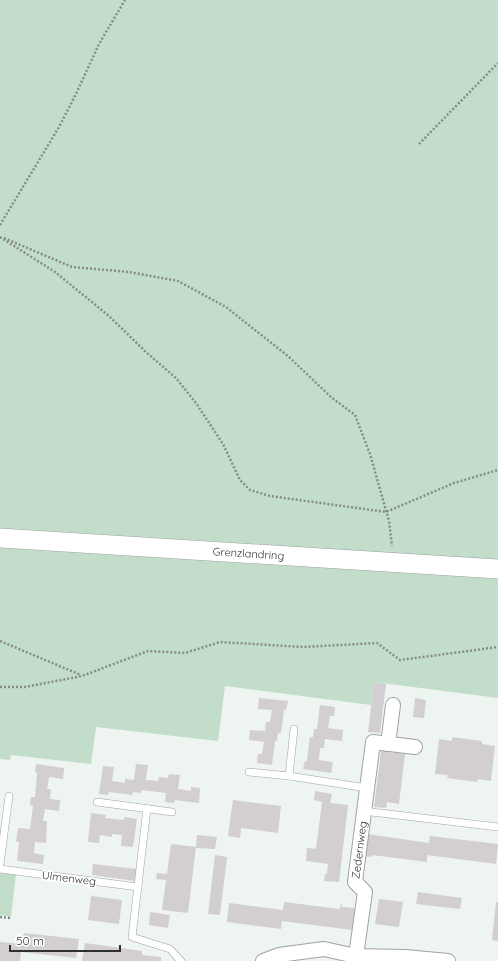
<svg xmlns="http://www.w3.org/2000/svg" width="498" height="961" font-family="Quicksand,sans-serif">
	<rect width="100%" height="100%" fill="#eef4f0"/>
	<g fill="#c2deca">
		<polygon points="0,0 498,0 498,698 374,682 371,705 225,686 218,741 96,727 91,764 11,755 10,760 0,759"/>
		<polygon points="0,873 16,875 11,917 0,915"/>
	</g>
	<g fill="#d2ced2">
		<polygon points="374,682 386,684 380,733 368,732"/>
		<polygon points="259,698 288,701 286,710 284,709 281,733 278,733 277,741 275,741 272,765 257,763 258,754 262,754 264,742 249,740 250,730 265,731 266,722 270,722 272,710 258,709"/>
		<polygon points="415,698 426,700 424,718 413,717"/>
		<polygon points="320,705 335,707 334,716 330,716 328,728 343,730 342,741 325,739 324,748 320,748 319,760 333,762 331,773 303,769 305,761 307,761 310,737 313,737 314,729 317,729"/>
		<polygon points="452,737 482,741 482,744 495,746 491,781 478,779 477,782 447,778 448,775 435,774 439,739 452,741"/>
		<polygon points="381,751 405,754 399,804 387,802 386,808 374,807"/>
		<polygon points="36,764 64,768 63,779 49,777 47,789 51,789 50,799 60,800 59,811 45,809 43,821 47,821 46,843 35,842 34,853 44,855 43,864 17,861 19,842 16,842 18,828 30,829 33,806 30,805 31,797 35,797 37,773 35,772"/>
		<polygon points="136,764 148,765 146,780 158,781 159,777 168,778 169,774 180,775 178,789 191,791 191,787 200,788 199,803 175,800 174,803 165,802 166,793 142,790 141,793 133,792 132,795 109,792 108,795 99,794 103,766 114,767 112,781 125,783 125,779 134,780"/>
		<polygon points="315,791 332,794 330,803 348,805 339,882 324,881 325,874 327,874 328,864 306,861 307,848 316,849 322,802 314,800"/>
		<polygon points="233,800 281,806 278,833 241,828 240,838 228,836"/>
		<polygon points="91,813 106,815 105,818 124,820 124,817 137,819 133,847 121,846 122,835 112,834 112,837 100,835 99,843 88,842"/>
		<polygon points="367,834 429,843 430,836 498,844 496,864 427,855 427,862 372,855 371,857 364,856"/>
		<polygon points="197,835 217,837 215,849 196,848"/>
		<polygon points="171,844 196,847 188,913 162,910 166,880 156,879 157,873 167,874"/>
		<polygon points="215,855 227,857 220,915 208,914"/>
		<polygon points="93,864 137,869 135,881 92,875"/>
		<polygon points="418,892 462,898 460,909 416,904"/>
		<polygon points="91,896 122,900 119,924 88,920"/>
		<polygon points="379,899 403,902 399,927 375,924"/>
		<polygon points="284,902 340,909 341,904 342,904 342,907 355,908 352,930 282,921 281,929 227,922 229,903 283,910"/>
		<polygon points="496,902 498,902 498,941 492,940"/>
		<polygon points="150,912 170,915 168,928 149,925"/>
		<polygon points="24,933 79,939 76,958 21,952 20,961 0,961 0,942 22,944"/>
		<polygon points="85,943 142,951 142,955 161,957 161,961 82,961"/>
	</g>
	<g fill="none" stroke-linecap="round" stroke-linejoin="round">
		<g stroke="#9ea3a0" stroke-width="8">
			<g id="lane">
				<polyline points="249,772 289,776 367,788"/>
				<polyline points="289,776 294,729"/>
				<polyline points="97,802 172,812"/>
				<polyline points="147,808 132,937 170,949 181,961"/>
				<polyline points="363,811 498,827"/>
				<polyline points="0,864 9,796"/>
				<polyline points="0,869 138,887"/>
			</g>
		</g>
		<g stroke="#9ea3a0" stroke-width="16">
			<g id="street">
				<polyline points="388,744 393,705"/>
				<path id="s1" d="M 356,956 L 365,892 L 355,882 L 373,742 L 415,747"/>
				<polyline points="263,961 279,955 324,949 356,956 405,957 448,961"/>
			</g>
		</g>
		<g stroke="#9ea3a0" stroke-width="20">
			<g id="secondary">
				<path id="s2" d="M 0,538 L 498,569"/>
			</g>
		</g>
		<g stroke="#878b88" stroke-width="2.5" stroke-dasharray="2 2" stroke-linecap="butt">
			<polyline points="419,144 498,63"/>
			<polyline points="0,225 59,127 76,94 99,44 125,0"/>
			<polyline points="0,237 55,272 109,316 147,353 176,378 196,403 223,444 240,480 250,490 270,496 386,512 454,483 498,470"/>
			<polyline points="4,238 72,267 129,272 178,281 226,307 289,357 332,398 355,415 370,454 389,521 392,546"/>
			<polyline points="0,641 81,675"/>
			<polyline points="0,687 25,687 82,676 148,651 185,653 220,642 303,647 377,643 400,660 498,647"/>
			<polyline points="0,917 10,918"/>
		</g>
		<use href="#lane" stroke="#fff" stroke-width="7"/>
		<use href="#street" stroke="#fff" stroke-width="14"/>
		<use href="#secondary" stroke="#fff" stroke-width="19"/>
	</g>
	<g text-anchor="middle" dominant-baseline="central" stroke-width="3.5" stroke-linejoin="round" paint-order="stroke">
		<g font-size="11" fill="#2f312f" stroke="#fff">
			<text stroke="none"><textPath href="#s2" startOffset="249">Grenzlandring</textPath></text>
			<text stroke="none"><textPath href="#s1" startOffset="111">Zedernweg</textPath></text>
			<text transform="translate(69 878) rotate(7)">Ulmenweg</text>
		</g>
	</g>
	<path d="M10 945v6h110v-6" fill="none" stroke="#2f312f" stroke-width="2"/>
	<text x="16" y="945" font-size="12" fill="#2f312f" stroke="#ffffff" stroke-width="3" paint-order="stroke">50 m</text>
</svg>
